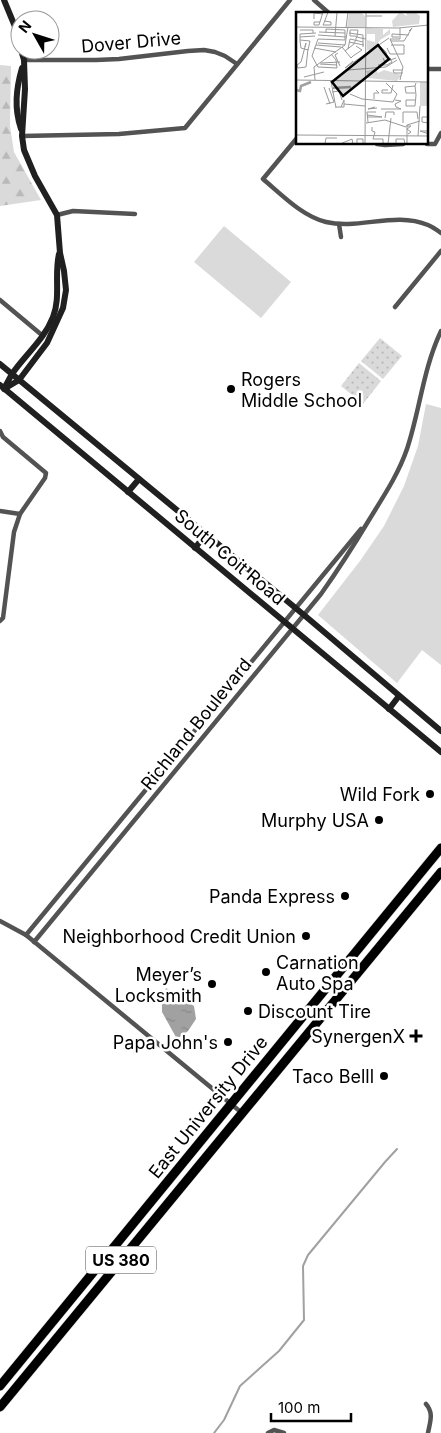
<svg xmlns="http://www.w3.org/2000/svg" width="441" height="1433" font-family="Inter,sans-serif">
	<defs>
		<pattern id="forest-firs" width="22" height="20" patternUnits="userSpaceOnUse" patternTransform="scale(1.25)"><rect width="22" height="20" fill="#dadada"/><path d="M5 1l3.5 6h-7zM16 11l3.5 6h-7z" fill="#b9b9b9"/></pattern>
		<pattern id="park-dots" width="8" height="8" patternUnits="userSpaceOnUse" patternTransform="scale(1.25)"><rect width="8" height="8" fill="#dadada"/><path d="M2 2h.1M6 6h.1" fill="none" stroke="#b9b9b9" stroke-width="1.8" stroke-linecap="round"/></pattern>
		<pattern id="water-ripples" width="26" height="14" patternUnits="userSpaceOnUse" patternTransform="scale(1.25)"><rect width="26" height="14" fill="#a1a1a1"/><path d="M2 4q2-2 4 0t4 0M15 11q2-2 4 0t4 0" fill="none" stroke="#898989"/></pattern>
	</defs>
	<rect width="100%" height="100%" fill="#fff"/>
	<g fill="#dadada">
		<polygon points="224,226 291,282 261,318 194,262"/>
		<polygon points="426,404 441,408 441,665 422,650 397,683 318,615 360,561 384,526 404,486 418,446"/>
	</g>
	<polygon fill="url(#forest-firs)" points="0,65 11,66 10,126 14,152 41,200 0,206"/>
	<g fill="url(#park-dots)">
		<polygon points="380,338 402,356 383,379 361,361"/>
		<polygon points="359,363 381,381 363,404 341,386"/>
	</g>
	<polygon fill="url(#water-ripples)" points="166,988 194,1006 196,1019 188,1031 177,1039 162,1012 162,1000"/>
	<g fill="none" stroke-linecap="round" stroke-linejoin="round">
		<polyline stroke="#a1a1a1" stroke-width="2" points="214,1433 224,1420 240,1386 279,1351 304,1320 303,1266 308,1255 385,1162 397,1149"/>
		<g stroke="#dbdbdb" stroke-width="10">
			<g id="highway">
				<polyline points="0,1386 441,848"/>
				<polyline points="0,1407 441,872"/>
			</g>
		</g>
		<g stroke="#535353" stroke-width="4.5">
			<polyline points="314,0 330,14"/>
			<polyline points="24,60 96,60 119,59 188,51 204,50 215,52 225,56 237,64"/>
			<polyline points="427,69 441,69"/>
			<polyline points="22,136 119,134 185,128 290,0"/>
			<path d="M 297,138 L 263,179 C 282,195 302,216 326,222 C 359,230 395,211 428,225 C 433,227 437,230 441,233"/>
			<polyline points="377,144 385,145 403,144"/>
			<polyline points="427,144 435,144 441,133"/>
			<polyline points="57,215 73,211 135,214"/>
			<polyline points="339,224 341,237"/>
			<polyline points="0,300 43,336"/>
			<polyline points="395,307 441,251"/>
			<polyline points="0,431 3,437 46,473 45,478 20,514 14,532 3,618 0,621"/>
			<polyline points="0,511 20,514"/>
			<polyline points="0,921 26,935 242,1113"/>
			<polyline points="26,935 361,529"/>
			<path d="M 34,942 L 321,594 C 338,570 354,545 369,520 C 383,497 398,475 407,449 C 420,410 423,369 441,331"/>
			<path d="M 426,1404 C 434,1413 430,1422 428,1433"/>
			<polyline points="268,1433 274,1430 284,1433"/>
		</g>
		<g stroke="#202020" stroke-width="6">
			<polyline points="4,0 16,29 20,45"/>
			<path d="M 21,129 C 14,108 16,89 22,68"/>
			<polyline points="0,364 304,615 441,731"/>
			<polyline points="0,385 441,752"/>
			<path d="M 4,388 C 7,384 9,379 12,374 C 25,355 44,340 53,317 C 61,297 54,275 59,254"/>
			<polyline points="4,389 19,380 47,343 63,308 66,290 64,271 60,253 57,215 35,176 24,150 22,136 25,89 24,60 21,50"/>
			<polyline points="128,492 139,479"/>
			<polyline points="195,548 206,534"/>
			<polyline points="389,709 399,696"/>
		</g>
		<use href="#highway" stroke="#000" stroke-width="9"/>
	</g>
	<g fill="#000" stroke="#fff" stroke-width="2">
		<circle cx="231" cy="389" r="5"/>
		<circle cx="430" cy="794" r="5"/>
		<circle cx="379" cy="820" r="5"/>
		<circle cx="345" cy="896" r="5"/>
		<circle cx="306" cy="936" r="5"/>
		<circle cx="266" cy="972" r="5"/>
		<circle cx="212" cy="984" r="5"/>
		<circle cx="248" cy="1011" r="5"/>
		<path d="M413.5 1028.5h5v5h5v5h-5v5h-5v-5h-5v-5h5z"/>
		<circle cx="228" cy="1042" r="5"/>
		<circle cx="384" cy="1076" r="5"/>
	</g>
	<g text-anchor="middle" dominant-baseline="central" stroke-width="5" stroke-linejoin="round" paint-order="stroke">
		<rect fill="#fff" stroke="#4c4c4c" stroke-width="1" x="86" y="1246.5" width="70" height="27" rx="4"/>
		<g font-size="16" font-weight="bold" fill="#000">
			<text x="121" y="1260">US 380</text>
		</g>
		<g font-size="18" fill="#000" stroke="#fff">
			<text transform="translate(131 42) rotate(-5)">Dover Drive</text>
			<text transform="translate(230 557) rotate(40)">South Coit Road</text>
			<text transform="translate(196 724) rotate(-51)">Richland Boulevard</text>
			<text transform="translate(208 1107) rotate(-51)">East University Drive</text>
		</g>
		<g font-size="18" fill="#000" stroke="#fff" text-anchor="end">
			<text x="241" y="379" text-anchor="start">Rogers<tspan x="241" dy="21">Middle School</tspan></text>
			<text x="420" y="794">Wild Fork</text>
			<text x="369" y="820">Murphy USA</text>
			<text x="335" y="896">Panda Express</text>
			<text x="296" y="936">Neighborhood Credit Union</text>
			<text x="276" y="962" text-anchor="start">Carnation<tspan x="276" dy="21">Auto Spa</tspan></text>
			<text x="202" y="974">Meyer’s<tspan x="202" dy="21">Locksmith</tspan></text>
			<text x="258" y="1011" text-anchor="start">Discount Tire</text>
			<text x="405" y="1036">SynergenX</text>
			<text x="218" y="1042">Papa John's</text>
			<text x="374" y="1076">Taco Belll</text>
		</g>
	</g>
	<g transform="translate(296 12)">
		<rect width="132" height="132" fill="#fff"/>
		<path d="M 104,0 L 111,4 L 110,0 L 119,0 L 124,4 L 123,12 L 97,15 L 96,9 ZM 80,57 L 82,61 L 88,58 L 106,63 L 101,69 L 72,66 L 70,59 ZM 124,70 L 132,70 L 132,94 L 124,94 Z" fill="#dadada"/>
		<path d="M 71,16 L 87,17 L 87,23 L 94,17 L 94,22 L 84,28 L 76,39 L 71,38 L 71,28 L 79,30 L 79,22 L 71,22 Z" fill="#dadada"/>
		<path d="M 64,0 L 69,4 L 69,15 L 51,15 L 53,1 Z" fill="#dadada"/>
		<path fill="none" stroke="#a1a1a1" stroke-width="2.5" d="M 37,76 L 55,75M 0,78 L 4,79 L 5,74 L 15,70"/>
		<path fill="none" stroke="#999" stroke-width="1" d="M 70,4 L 86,4M 18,7 L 18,1 L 27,2M 28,9 L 35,10 L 35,13 L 27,13 L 28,11 L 32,0M 24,10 L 18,10 L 18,13 L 23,13 L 27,0M 0,15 L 102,16 L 133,13M 50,16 L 52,0M 4,18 L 17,18 L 17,21M 23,20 L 49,21M 30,21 L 30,17 L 49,18 L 49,25M 53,21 L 67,23 L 67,35M 22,23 L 50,25M 39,24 L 41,0M 4,25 L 19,24M 103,25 L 96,25 L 96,22 L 113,23M 94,27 L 107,55 L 104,68M 94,27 L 104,27 L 104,16M 4,28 L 14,29 L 12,38 L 5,36 L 4,29 L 4,22 L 20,21M 95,29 L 108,29 L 116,16 L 113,19M 53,30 L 68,33M 22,31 L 49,33M 82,32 L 90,40 L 92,49M 20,33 L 45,35M 46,35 L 55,46 L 57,44M 18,36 L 40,40M 91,36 L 94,42 L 108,42 L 108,33 L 95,33M 52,37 L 54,27 L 67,30M 49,39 L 58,32 L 58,31 L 60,28 L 60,26 L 61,25 L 61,24 L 62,18 L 54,18 L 54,24 L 59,24 L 61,25 L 65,26 L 70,27M 42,41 L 39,43 L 44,54M 35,42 L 40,48 L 41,56 L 22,55 L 16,44 L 22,27 L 49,28 L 49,25M 57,44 L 66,38 L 60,34M 87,46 L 89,50 L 100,46M 57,49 L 49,56 L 93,26M 0,51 L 2,56 L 10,55 L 12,37M 25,51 L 44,50M 24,52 L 41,53M 1,53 L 5,50 L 10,31 L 9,35M 82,53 L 91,53 L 96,50 L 94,46M 52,58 L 90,55 L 101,48M 107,61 L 98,61 L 97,58 L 107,58M 8,65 L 28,60M 0,68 L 133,70M 19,68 L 18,55 L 49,33 L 52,15M 35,69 L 40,96M 28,75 L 34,92M 92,78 L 86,78 L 86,81 L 95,81 L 97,73M 36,80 L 43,79 L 46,88M 119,81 L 110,81 L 109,75 L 119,74M 54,82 L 66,87 L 97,90 L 101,82 L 90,71M 78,87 L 78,81 L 83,81 L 80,78M 99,88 L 105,89 L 99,92 L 100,95M 119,88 L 110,88 L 110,94 L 119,94 L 120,83 L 119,74 L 120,71M 30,92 L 38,90 L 33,76M 48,92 L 69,94M 40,95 L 48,95 L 48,88 L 45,95M 79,95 L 72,97 L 81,96M 85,97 L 105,97 L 100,95M 71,105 L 86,105 L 71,103M 133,105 L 126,105 L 126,110 L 133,111M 89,106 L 90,100 L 98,100 L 98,103M 72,110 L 71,100 L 80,100M 70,111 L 89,108 L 110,115M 107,111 L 107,100 L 121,100 L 122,107M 110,114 L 115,114 L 111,117 L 115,120 L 112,122M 76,115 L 76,119 L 79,120 L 77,127 L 87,127 L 87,132M 133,119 L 124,119 L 133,122M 0,123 L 133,124M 122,124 L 124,94M 29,132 L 30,126 L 41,126M 44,132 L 56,127 L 57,132M 61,132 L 61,127 L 67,127 L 67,132M 69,132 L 70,0M 92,132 L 95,106M 100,132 L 100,127 L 108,127 L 109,132M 111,132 L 111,113 L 124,109"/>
		<path fill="#000" fill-opacity="0.15" stroke="#000" stroke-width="2.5" d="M 82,33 L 93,47 L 47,84 L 36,70 Z"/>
		<rect width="132" height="132" fill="none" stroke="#000" stroke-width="2.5"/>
	</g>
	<g transform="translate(35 35) rotate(309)"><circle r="24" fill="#ffffff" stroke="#999999"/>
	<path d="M0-4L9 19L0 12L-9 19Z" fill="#000000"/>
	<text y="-8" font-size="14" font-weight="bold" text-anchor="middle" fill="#000000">N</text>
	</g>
	<path d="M271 1413v8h80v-8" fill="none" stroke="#000000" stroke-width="2.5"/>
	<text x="278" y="1413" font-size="15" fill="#000000" stroke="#ffffff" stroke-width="4" paint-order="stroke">100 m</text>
</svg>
